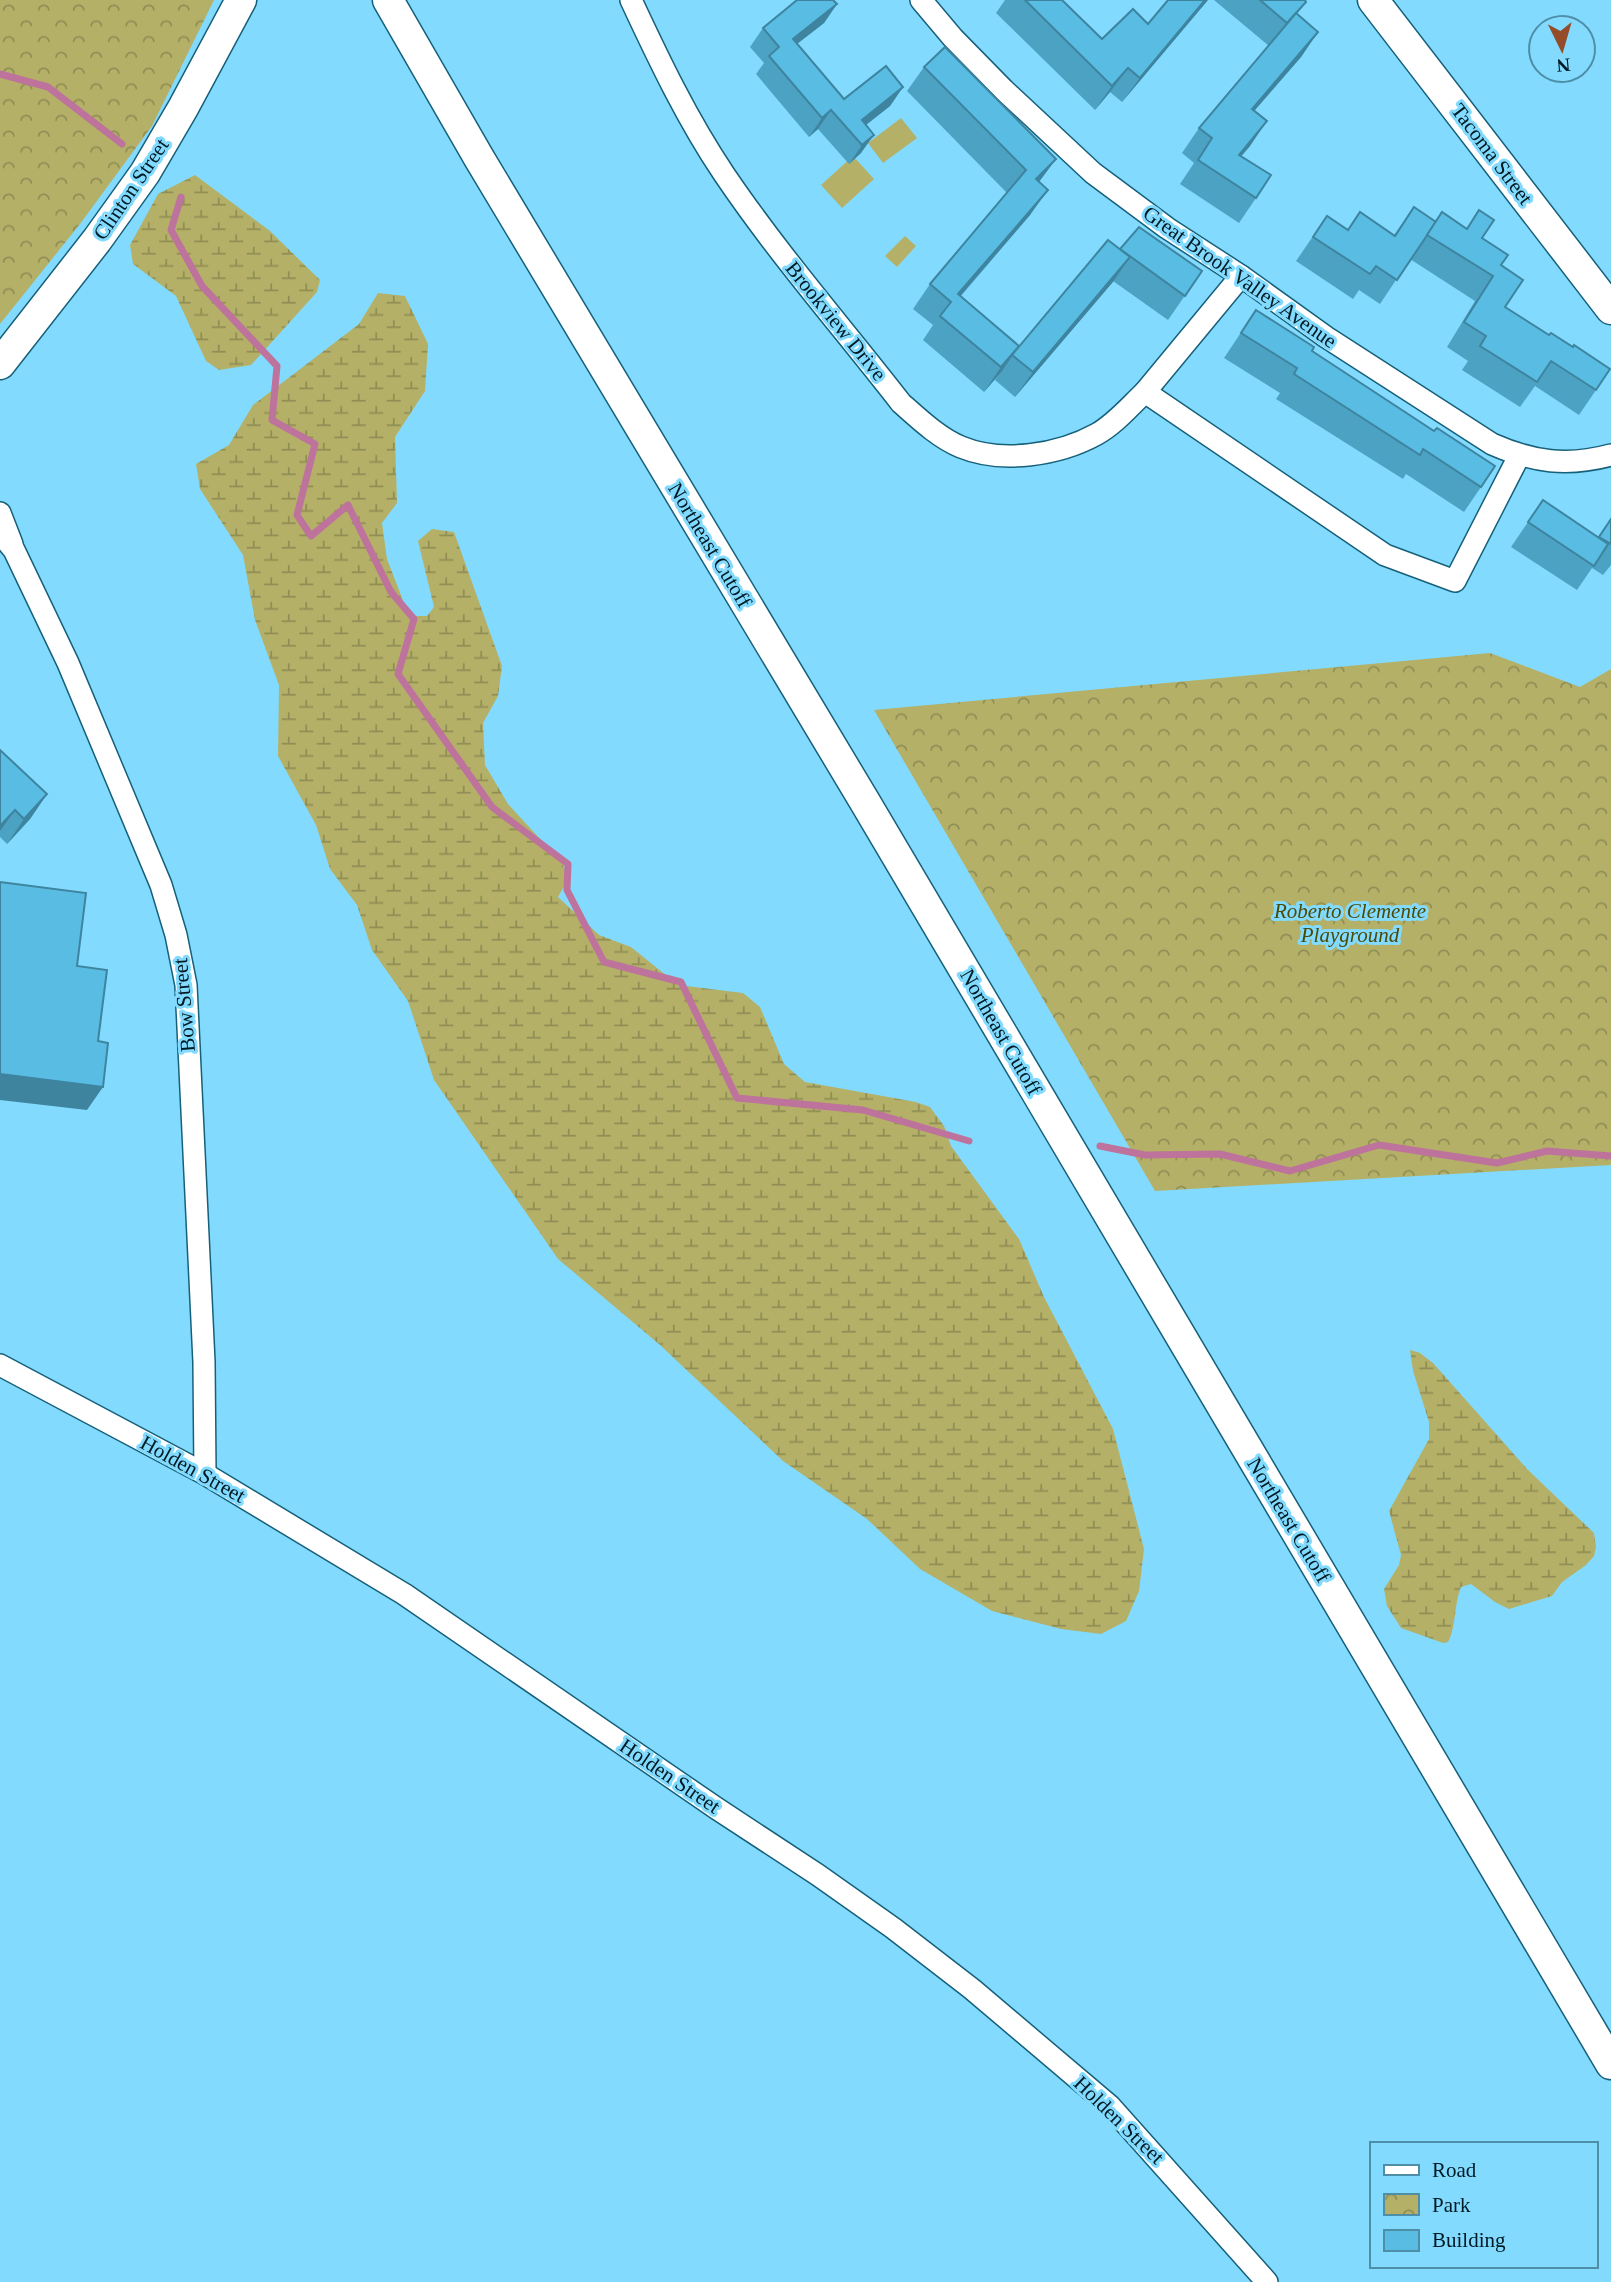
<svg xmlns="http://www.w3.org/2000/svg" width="1611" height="2282" font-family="'Times New Roman',serif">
	<defs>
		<pattern id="wetland-marsh" width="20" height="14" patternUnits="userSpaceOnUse" patternTransform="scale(1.75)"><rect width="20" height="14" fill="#b4b067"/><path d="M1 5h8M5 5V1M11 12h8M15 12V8" fill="none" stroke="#908e55"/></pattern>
		<pattern id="park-crowns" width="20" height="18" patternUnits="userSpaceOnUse" patternTransform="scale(1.75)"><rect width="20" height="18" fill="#b4b067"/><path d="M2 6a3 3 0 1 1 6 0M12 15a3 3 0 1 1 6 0" fill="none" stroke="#908e55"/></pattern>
	</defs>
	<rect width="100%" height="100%" fill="#82dbff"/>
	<g fill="#b4b067">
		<polygon points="901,118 917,138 883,163 868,143"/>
		<polygon points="853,156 874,179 842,208 821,185"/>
		<polygon points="905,236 916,246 897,267 885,256"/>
	</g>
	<g fill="url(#wetland-marsh)">
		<polygon points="195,175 270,231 320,280 317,292 251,365 219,370 206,361 176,296 133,264 130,245 158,194"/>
		<polygon points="378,293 405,296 428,344 425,391 395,437 397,503 382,523 387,559 409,616 427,616 434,607 418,541 432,529 454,532 502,666 498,696 483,723 485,765 508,804 563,864 567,881 558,897 599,935 631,947 678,985 743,993 760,1007 784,1064 805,1082 916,1102 930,1107 944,1126 951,1146 1019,1239 1044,1297 1113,1429 1144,1549 1139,1591 1126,1621 1101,1634 1061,1629 992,1611 920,1569 867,1519 783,1461 660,1345 558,1259 434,1080 408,1001 372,950 357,905 330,869 316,825 278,756 279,685 255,620 243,555 200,489 196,464 229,445 253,405 359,324"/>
		<path d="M 1410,1350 L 1420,1353 L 1433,1363 L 1527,1469 L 1594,1533 L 1596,1547 L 1594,1556 L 1586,1565 L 1562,1582 L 1552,1596 L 1509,1609 L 1495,1602 L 1471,1584 L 1461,1587 C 1454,1604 1456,1628 1448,1642 L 1443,1643 L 1401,1628 L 1387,1606 L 1384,1589 L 1399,1565 L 1401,1555 L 1389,1511 L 1429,1439 L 1429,1422 L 1413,1371 Z"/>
	</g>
	<g fill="url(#park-crowns)">
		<polygon points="0,0 214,0 152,126 80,224 0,324"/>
		<polygon points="1490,653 1580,687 1611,669 1611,1165 1155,1191 874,710"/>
	</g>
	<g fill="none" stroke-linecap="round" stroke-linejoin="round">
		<g stroke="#be739c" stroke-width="7">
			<polyline points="0,74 48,87 122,144"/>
			<polyline points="181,197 171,230 202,286 277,366 272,420 315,444 297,515 311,536 348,505 391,592 414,619 398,674 492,807 568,864 567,890 604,962 681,982 737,1098 863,1110 969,1141"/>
			<polyline points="1100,1146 1145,1155 1220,1154 1290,1171 1379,1145 1497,1163 1547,1151 1611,1156"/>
		</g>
		<g stroke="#166079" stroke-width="24">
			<g id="street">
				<path d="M 631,0 C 659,60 687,119 724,174 C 778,254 842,327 901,403 C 919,419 939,438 961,447 C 1002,464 1059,455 1097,434 C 1115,424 1130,406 1145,392 L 1385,555 L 1455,581 L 1519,456"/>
				<path d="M 921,0 L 953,38 L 1004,90 L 1093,173 L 1167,228 L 1241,276 L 1326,337 L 1492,444 C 1533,462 1567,467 1611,455"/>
				<polyline points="1145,392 1241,276"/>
				<polyline points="0,513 12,544"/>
				<polyline points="0,533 14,550 68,663 161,885 176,935 186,985 204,1362 205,1474"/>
				<polyline points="0,1365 205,1474 404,1594 716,1808 818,1875 893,1928 972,1989 1110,2106 1267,2282"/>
			</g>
		</g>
		<g stroke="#166079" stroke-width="33">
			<g id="secondary">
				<polyline points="388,0 479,158 865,802 1611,2064"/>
				<polyline points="1373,0 1611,309"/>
				<polyline points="0,364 97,240 145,173 183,108 241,0"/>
			</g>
		</g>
		<use href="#street" stroke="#fff" stroke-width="21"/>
		<use href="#secondary" stroke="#fff" stroke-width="30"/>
	</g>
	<g fill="#4ca2c3">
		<polygon points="1005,0 1062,0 1102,39 1148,24 1208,0 1122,102 1110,92 1095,110 996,13"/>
		<polygon points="1214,0 1305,0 1297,14 1318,32 1301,57 1254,111 1250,146 1241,156 1256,198 1239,223 1180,184 1194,163 1182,153 1199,128 1269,46"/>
		<polygon points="837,4 824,23 797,44 844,99 903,87 890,106 866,125 861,153 849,164 818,129 809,137 756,74 764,63 750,47 763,28"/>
		<polygon points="924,67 1056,159 1039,182 1030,215 961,296 1019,346 1002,371 984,392 923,340 933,325 913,309 930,284 1007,193 907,91"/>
		<polygon points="1414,207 1435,222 1482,238 1501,265 1505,307 1596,390 1579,415 1535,386 1520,407 1462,370 1468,361 1447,347 1475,301 1410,259 1380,304 1359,290 1353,299 1296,261 1327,216 1348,230 1394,235"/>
		<polygon points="1120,249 1202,271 1168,320 1113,281 1015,397 995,380 1012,355"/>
		<polygon points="1256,310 1312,351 1481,487 1464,512 1406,474 1403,479 1276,399 1280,393 1224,358"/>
		<polygon points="1543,500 1598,537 1611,518 1611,565 1603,575 1592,568 1577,590 1511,547"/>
		<polygon points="0,750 47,794 30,819 7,844 0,837"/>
	</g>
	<g fill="#3e849f">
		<polygon points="1205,0 1208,0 1122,102 1140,78"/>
		<polygon points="837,4 824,23 780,57 793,39"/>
		<polygon points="1318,32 1301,57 1235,133 1252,109"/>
		<polygon points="1128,68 1110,92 1095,110 1112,86"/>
		<polygon points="903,87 890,106 853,135 862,120"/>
		<polygon points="831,110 818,129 809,137 822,118"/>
		<polygon points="1267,121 1250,146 1222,179 1239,155"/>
		<polygon points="874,135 861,153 849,164 862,145"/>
		<polygon points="1056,159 1038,183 1036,179"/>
		<polygon points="1048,190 1030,215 941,318 958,294"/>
		<polygon points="1130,257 1113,282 1015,397 1033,372"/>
		<polygon points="1019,346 1002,371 984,392 1001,367"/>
		<polygon points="47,794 30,819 7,844 24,819"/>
		<polygon points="15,810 0,831 0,826"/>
		<polygon points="0,1074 103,1087 87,1110 0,1100"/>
	</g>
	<g fill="#58bce3" stroke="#3e849f" stroke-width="2">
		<polygon points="797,0 833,0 837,4 793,39 844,99 886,66 903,87 862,120 874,135 862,145 831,110 822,118 769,56 779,47 763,28"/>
		<polygon points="1025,0 1062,0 1102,39 1133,9 1148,24 1168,0 1205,0 1140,78 1128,68 1112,86"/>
		<polygon points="1260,0 1305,0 1306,2 1287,23"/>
		<polygon points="1296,13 1318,32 1252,109 1267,121 1239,155 1271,175 1256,198 1198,160 1212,138 1199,128"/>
		<polygon points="945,47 1056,159 1036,179 1048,190 958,294 1019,346 1001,367 940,316 951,302 930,284 1026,170 924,67"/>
		<polygon points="1414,207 1436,222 1397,280 1376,266 1370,274 1313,237 1327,216 1348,230 1360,212 1395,236"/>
		<polygon points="1479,210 1494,220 1482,238 1508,255 1501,265 1523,280 1505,307 1549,335 1551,333 1573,347 1574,345 1610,369 1596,390 1551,361 1537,382 1480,346 1486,336 1464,322 1493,276 1427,235 1442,212 1467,229"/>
		<polygon points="1139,227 1202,271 1185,296 1120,249"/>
		<polygon points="1108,240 1130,257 1033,372 1012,355"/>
		<polygon points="1256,310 1314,347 1312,351 1434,431 1437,428 1495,466 1481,487 1423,449 1420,455 1294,374 1297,368 1241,333"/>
		<polygon points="1543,500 1608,544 1594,566 1528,522"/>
		<polygon points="1611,519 1611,544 1599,537"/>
		<polygon points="0,750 47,794 24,819 15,810 0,826"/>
		<polygon points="0,882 86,893 77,966 107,970 98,1041 108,1043 103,1087 0,1074"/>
	</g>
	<g text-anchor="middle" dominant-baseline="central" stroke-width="6" stroke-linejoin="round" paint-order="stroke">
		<g font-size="21" fill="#001a24" stroke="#82dbff">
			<text transform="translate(1492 154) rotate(53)">Tacoma Street</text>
			<text transform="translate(131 189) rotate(-56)">Clinton Street</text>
			<text transform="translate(1240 277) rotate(35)">Great Brook Valley Avenue</text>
			<text transform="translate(836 321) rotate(51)">Brookview Drive</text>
			<text transform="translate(710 545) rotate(59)">Northeast Cutoff</text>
			<text transform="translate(184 1005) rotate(-95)">Bow Street</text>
			<text transform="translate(1001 1032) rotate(60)">Northeast Cutoff</text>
			<text transform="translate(193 1469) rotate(29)">Holden Street</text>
			<text transform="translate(1289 1520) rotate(59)">Northeast Cutoff</text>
			<text transform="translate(670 1776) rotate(34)">Holden Street</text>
			<text transform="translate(1119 2120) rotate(44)">Holden Street</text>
		</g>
		<g font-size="21" font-style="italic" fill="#4d4a04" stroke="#82dbff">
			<text x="1350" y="911">Roberto Clemente<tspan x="1350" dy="24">Playground</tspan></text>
		</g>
	</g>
	<rect x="1370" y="2142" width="228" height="126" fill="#82dbff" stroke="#4e8ea7" stroke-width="2"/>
	<rect x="1384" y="2165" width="35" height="10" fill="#ffffff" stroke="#4e8ea7" stroke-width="2"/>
	<text x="1432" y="2177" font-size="21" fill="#001a24">Road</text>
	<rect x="1384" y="2194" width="35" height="21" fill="url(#park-crowns)" stroke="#4e8ea7" stroke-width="2"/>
	<text x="1432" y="2212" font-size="21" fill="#001a24">Park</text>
	<rect x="1384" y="2230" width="35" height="21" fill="#58bce3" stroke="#4e8ea7" stroke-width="2"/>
	<text x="1432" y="2247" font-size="21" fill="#001a24">Building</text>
	<g transform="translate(1562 49) rotate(175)"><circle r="33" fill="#82dbff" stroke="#4e8ea7" stroke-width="2"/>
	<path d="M0-5L12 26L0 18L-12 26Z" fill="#944d28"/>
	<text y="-10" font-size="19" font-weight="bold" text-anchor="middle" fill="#001a24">N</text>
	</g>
</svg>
